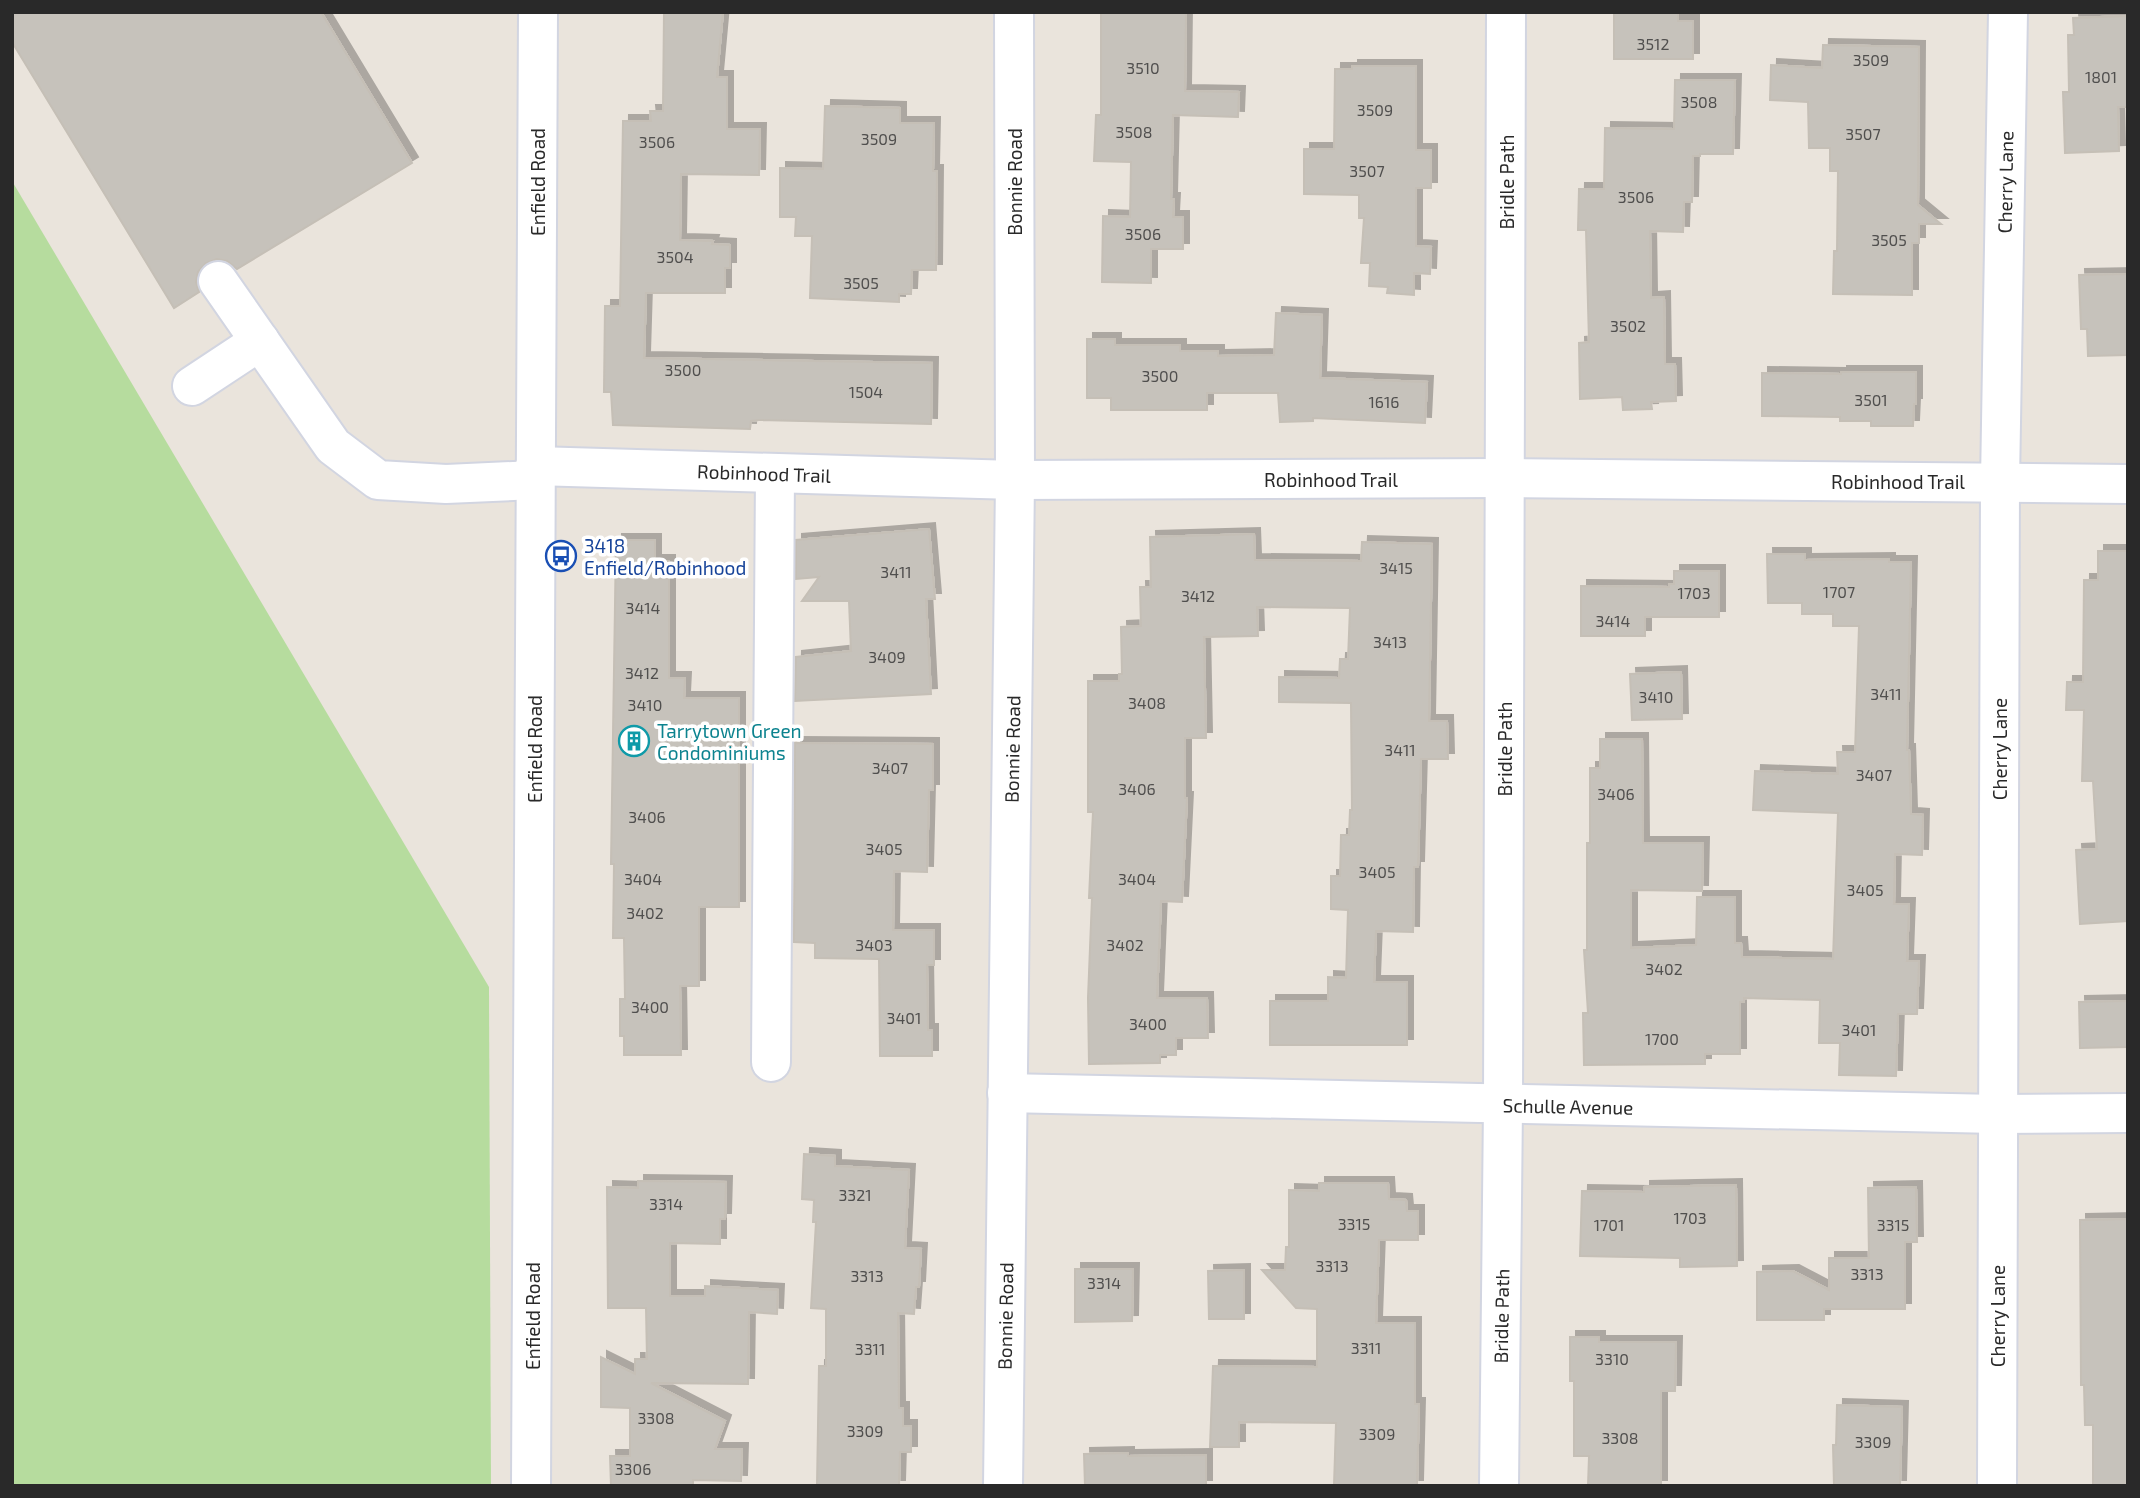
<svg xmlns="http://www.w3.org/2000/svg" width="2140" height="1498" font-family="'Exo 2',sans-serif">
	<defs>
		<filter id="shadow"><feDropShadow dx="6" dy="-6" stdDeviation="0" flood-color="#0004"/></filter>
	</defs>
	<rect width="100%" height="100%" fill="#eae4dc"/>
	<polygon fill="#b6dc9e" points="12,181 489,987 491,1486 12,1486"/>
	<g fill="#c6c2bb" stroke="#c5bfb6" stroke-width="2" filter="url(#shadow)">
		<polygon points="12,12 321,12 412,163 237,269 227,261 217,259 206,263 198,272 196,282 199,292 174,308 12,42"/>
		<polygon points="664,12 723,12 717,77 727,77 727,129 760,129 759,175 681,174 680,240 713,241 712,244 730,245 730,268 725,268 725,293 646,293 644,358 932,363 931,424 759,420 751,421 750,429 613,425 611,392 604,392 605,306 620,306 623,121 651,121 650,111 663,111"/>
		<polygon points="1101,12 1186,12 1185,91 1239,92 1238,117 1173,115 1171,199 1174,199 1173,217 1183,217 1183,249 1151,249 1151,283 1102,282 1103,216 1130,217 1131,162 1094,161 1096,115 1101,115"/>
		<polygon points="1614,12 1678,12 1678,21 1693,21 1693,59 1614,59"/>
		<polygon points="2128,16 2128,107 2118,107 2119,151 2065,153 2063,92 2069,92 2068,35 2074,35 2073,18"/>
		<polygon points="1823,45 1919,47 1918,205 1941,224 1919,224 1919,243 1912,243 1912,295 1833,294 1834,251 1837,251 1838,171 1830,171 1830,148 1809,148 1808,102 1770,100 1771,65 1822,68"/>
		<polygon points="1352,66 1416,66 1416,150 1431,150 1431,188 1416,188 1416,246 1431,247 1430,274 1414,273 1414,295 1387,293 1388,287 1369,286 1370,263 1361,263 1364,218 1359,218 1359,195 1304,194 1304,149 1334,149 1335,69 1352,69"/>
		<polygon points="1675,80 1735,80 1733,154 1700,154 1700,156 1693,156 1692,202 1684,202 1683,232 1650,231 1651,298 1664,297 1665,364 1675,364 1676,401 1651,402 1652,409 1623,410 1622,397 1580,399 1579,343 1589,342 1586,230 1578,230 1579,189 1604,189 1605,128 1674,129"/>
		<polygon points="825,106 900,108 900,123 934,123 933,171 937,171 936,270 912,270 911,294 899,294 899,302 810,298 812,236 795,236 796,217 780,217 780,168 823,169"/>
		<polygon points="2128,274 2128,355 2088,356 2087,329 2081,329 2079,275"/>
		<polygon points="1276,313 1322,315 1320,378 1427,382 1425,423 1313,418 1313,421 1280,422 1278,393 1207,393 1207,410 1111,410 1111,398 1087,398 1087,339 1115,339 1115,345 1180,345 1180,351 1218,351 1218,356 1274,355"/>
		<polygon points="1841,372 1916,372 1916,404 1914,404 1913,426 1871,426 1871,421 1840,421 1840,417 1762,416 1762,373 1841,374"/>
		<polygon points="929,529 935,599 926,599 931,694 795,701 796,657 851,651 849,601 802,601 819,577 796,579 796,540"/>
		<polygon points="1254,534 1255,560 1361,561 1362,542 1432,544 1429,721 1447,721 1448,759 1421,759 1418,867 1414,867 1413,932 1376,931 1374,982 1407,982 1407,1045 1270,1045 1270,1001 1328,1001 1328,977 1346,978 1348,910 1331,909 1331,876 1340,876 1341,835 1349,835 1350,810 1352,810 1351,703 1279,702 1279,677 1339,678 1340,659 1348,659 1350,608 1257,607 1258,636 1204,637 1206,738 1185,738 1185,798 1187,798 1182,902 1161,901 1157,998 1207,998 1208,1038 1176,1038 1176,1055 1160,1055 1160,1063 1089,1064 1088,998 1092,898 1089,898 1093,812 1088,812 1088,681 1119,681 1119,674 1122,674 1121,627 1141,626 1140,587 1151,587 1150,537"/>
		<polygon points="616,540 655,540 655,561 669,561 669,678 685,678 684,698 739,698 739,907 699,907 699,986 680,986 681,1055 624,1055 624,1036 620,1036 620,999 625,999 624,938 613,938 614,864 611,864"/>
		<polygon points="2098,551 2128,551 2128,921 2080,924 2076,850 2097,849 2093,781 2082,781 2084,710 2066,710 2067,682 2083,682 2084,580 2098,580"/>
		<polygon points="1767,554 1805,554 1805,560 1889,559 1889,562 1911,562 1907,750 1909,750 1911,814 1923,815 1922,855 1895,854 1894,904 1909,904 1907,961 1919,961 1917,1014 1898,1014 1896,1076 1839,1075 1840,1043 1819,1043 1820,1000 1744,998 1744,1002 1740,1002 1740,1054 1705,1054 1705,1064 1584,1065 1583,1013 1588,1013 1584,950 1587,950 1587,843 1590,843 1590,768 1600,768 1600,739 1642,739 1643,843 1703,843 1702,891 1631,890 1631,948 1696,945 1697,897 1735,897 1735,943 1741,943 1742,957 1833,959 1838,813 1753,810 1755,771 1838,774 1837,752 1855,752 1859,626 1833,626 1833,614 1802,614 1802,603 1768,603"/>
		<polygon points="1674,571 1719,571 1719,617 1645,617 1645,636 1581,636 1581,586 1669,587 1669,584 1674,584"/>
		<polygon points="1681,672 1682,719 1632,720 1630,674"/>
		<polygon points="795,743 933,744 933,790 929,790 927,872 894,871 893,930 934,930 934,965 927,965 928,1030 932,1030 932,1056 880,1056 879,959 815,958 815,943 794,942"/>
		<polygon points="2128,1001 2128,1047 2080,1048 2079,1002"/>
		<polygon points="804,1154 835,1156 835,1166 909,1170 905,1248 921,1249 919,1287 916,1287 914,1314 898,1313 899,1408 903,1408 903,1426 911,1426 911,1452 900,1452 899,1486 817,1486 819,1366 826,1366 826,1309 811,1308 816,1222 813,1222 814,1200 802,1199"/>
		<polygon points="638,1181 726,1182 725,1219 720,1219 720,1244 670,1243 670,1296 705,1296 705,1286 778,1290 777,1314 749,1312 748,1384 651,1383 725,1421 715,1449 742,1449 741,1481 693,1480 693,1486 611,1486 610,1456 630,1456 630,1408 601,1407 601,1357 635,1374 635,1359 647,1359 646,1308 608,1308 607,1187 638,1188"/>
		<polygon points="1319,1183 1388,1183 1389,1199 1406,1200 1407,1211 1418,1211 1418,1240 1379,1240 1376,1323 1415,1323 1415,1404 1419,1404 1417,1486 1334,1486 1336,1423 1239,1422 1239,1447 1210,1447 1213,1366 1317,1367 1317,1309 1296,1308 1262,1270 1285,1270 1286,1247 1289,1247 1289,1190 1319,1191"/>
		<polygon points="1736,1185 1737,1266 1680,1267 1680,1258 1580,1256 1582,1191 1644,1192 1644,1187"/>
		<polygon points="1916,1187 1917,1242 1905,1242 1905,1309 1824,1309 1824,1320 1757,1320 1757,1272 1793,1271 1829,1290 1829,1258 1869,1258 1868,1188"/>
		<polygon points="2128,1219 2128,1486 2093,1486 2093,1425 2085,1425 2084,1385 2081,1385 2080,1220"/>
		<polygon points="1075,1269 1133,1269 1132,1321 1075,1322"/>
		<polygon points="1244,1270 1244,1319 1209,1319 1208,1271"/>
		<polygon points="1570,1337 1599,1337 1599,1342 1676,1342 1675,1391 1661,1391 1661,1486 1588,1486 1589,1456 1574,1456 1574,1381 1570,1381"/>
		<polygon points="1837,1405 1902,1407 1900,1486 1834,1486 1833,1445 1836,1445"/>
		<polygon points="1128,1453 1128,1456 1206,1455 1206,1486 1085,1486 1084,1454"/>
	</g>
	<g fill="none" stroke-linecap="round" stroke-linejoin="round">
		<g stroke="#d2d5e1" stroke-width="42">
			<g id="minor">
				<polyline points="218,281 333,446 378,480 446,484 535,480"/>
				<polyline points="192,386 260,341"/>
				<polyline points="535,466 1015,480 1505,478 2128,484"/>
				<polyline points="771,1062 775,473"/>
				<polyline points="1007,1093 1997,1114 2128,1113"/>
				<polyline points="531,1486 538,12"/>
				<polyline points="1003,1486 1015,480 1014,12"/>
				<polyline points="1499,1486 1503,1105 1506,12"/>
				<polyline points="1997,1486 2000,482 2008,12"/>
			</g>
		</g>
		<use href="#minor" stroke="#fff" stroke-width="38"/>
	</g>
	<defs>
		<g id="bus-ring" transform="scale(1.575)"><circle r="9.5" fill="#fff" stroke="#1a4fb4" stroke-width="1.5"/><path d="M-5-6H5V4H4V6H2V4H-2V6H-4V4H-5ZM-3.5-4V0h7V-4ZM-3.5 1.2v1.5H-2V1.2ZM2 1.2v1.5H3.5V1.2Z" fill="#1a4fb4"/></g>
		<g id="building-ring" transform="scale(1.575)"><circle r="9.5" fill="#fff" stroke="#0f9aa8" stroke-width="1.5"/><path d="M-4-6H4V6H1V3H-1V6H-4ZM-2.5-4.3h1.7v1.8h-1.7ZM.8-4.3h1.7v1.8H.8ZM-2.5-1h1.7V.8h-1.7ZM.8-1h1.7V.8H.8Z" fill="#0f9aa8"/></g>
	</defs>
	<g fill-rule="evenodd">
		<use href="#bus-ring" x="561" y="556"/>
		<use href="#building-ring" x="634" y="741"/>
	</g>
	<g text-anchor="middle" dominant-baseline="central" stroke-width="7" stroke-linejoin="round" paint-order="stroke">
		<g font-size="16" fill="#504f4e">
			<text x="1653" y="43">3512</text>
			<text x="1871" y="59">3509</text>
			<text x="1143" y="67">3510</text>
			<text x="2101" y="76">1801</text>
			<text x="1699" y="101">3508</text>
			<text x="1375" y="109">3509</text>
			<text x="1134" y="131">3508</text>
			<text x="1863" y="133">3507</text>
			<text x="879" y="138">3509</text>
			<text x="657" y="141">3506</text>
			<text x="1367" y="170">3507</text>
			<text x="1636" y="196">3506</text>
			<text x="1143" y="233">3506</text>
			<text x="1889" y="239">3505</text>
			<text x="675" y="256">3504</text>
			<text x="861" y="282">3505</text>
			<text x="1628" y="325">3502</text>
			<text x="683" y="369">3500</text>
			<text x="1160" y="375">3500</text>
			<text x="866" y="391">1504</text>
			<text x="1871" y="399">3501</text>
			<text x="1384" y="401">1616</text>
			<text x="1396" y="567">3415</text>
			<text x="896" y="571">3411</text>
			<text x="1839" y="591">1707</text>
			<text x="1694" y="592">1703</text>
			<text x="1198" y="595">3412</text>
			<text x="643" y="607">3414</text>
			<text x="1613" y="620">3414</text>
			<text x="1390" y="641">3413</text>
			<text x="887" y="656">3409</text>
			<text x="642" y="672">3412</text>
			<text x="1886" y="693">3411</text>
			<text x="1656" y="696">3410</text>
			<text x="1147" y="702">3408</text>
			<text x="645" y="704">3410</text>
			<text x="1400" y="749">3411</text>
			<text x="890" y="767">3407</text>
			<text x="1874" y="774">3407</text>
			<text x="1137" y="788">3406</text>
			<text x="1616" y="793">3406</text>
			<text x="647" y="816">3406</text>
			<text x="884" y="848">3405</text>
			<text x="1377" y="871">3405</text>
			<text x="643" y="878">3404</text>
			<text x="1137" y="878">3404</text>
			<text x="1865" y="889">3405</text>
			<text x="645" y="912">3402</text>
			<text x="874" y="944">3403</text>
			<text x="1125" y="944">3402</text>
			<text x="1664" y="968">3402</text>
			<text x="650" y="1006">3400</text>
			<text x="904" y="1017">3401</text>
			<text x="1148" y="1023">3400</text>
			<text x="1859" y="1029">3401</text>
			<text x="1662" y="1038">1700</text>
			<text x="855" y="1194">3321</text>
			<text x="666" y="1203">3314</text>
			<text x="1690" y="1217">1703</text>
			<text x="1354" y="1223">3315</text>
			<text x="1609" y="1224">1701</text>
			<text x="1893" y="1224">3315</text>
			<text x="1332" y="1265">3313</text>
			<text x="1867" y="1273">3313</text>
			<text x="867" y="1275">3313</text>
			<text x="1104" y="1282">3314</text>
			<text x="1366" y="1347">3311</text>
			<text x="870" y="1348">3311</text>
			<text x="1612" y="1358">3310</text>
			<text x="656" y="1417">3308</text>
			<text x="865" y="1430">3309</text>
			<text x="1377" y="1433">3309</text>
			<text x="1620" y="1437">3308</text>
			<text x="1873" y="1441">3309</text>
			<text x="633" y="1468">3306</text>
		</g>
		<g font-size="19" fill="#292929" stroke="#fff">
			<text transform="translate(537 182) rotate(-90)">Enfield Road</text>
			<text transform="translate(1014 182) rotate(-90)">Bonnie Road</text>
			<text transform="translate(1506 182) rotate(-90)">Bridle Path</text>
			<text transform="translate(2005 182) rotate(-89)">Cherry Lane</text>
			<text transform="translate(764 473) rotate(2)">Robinhood Trail</text>
			<text x="1331" y="479">Robinhood Trail</text>
			<text x="1898" y="481">Robinhood Trail</text>
			<text transform="translate(534 749) rotate(-90)">Enfield Road</text>
			<text transform="translate(1012 749) rotate(-89)">Bonnie Road</text>
			<text transform="translate(1504 749) rotate(-90)">Bridle Path</text>
			<text transform="translate(1999 749) rotate(-90)">Cherry Lane</text>
			<text transform="translate(1568 1106) rotate(1)">Schulle Avenue</text>
			<text transform="translate(532 1316) rotate(-90)">Enfield Road</text>
			<text transform="translate(1005 1316) rotate(-89)">Bonnie Road</text>
			<text transform="translate(1501 1316) rotate(-89)">Bridle Path</text>
			<text transform="translate(1997 1316) rotate(-90)">Cherry Lane</text>
		</g>
		<g font-size="19" fill="#164399" stroke="#fff" text-anchor="start">
			<text x="584" y="545">3418<tspan x="584" dy="22">Enfield/Robinhood</tspan></text>
		</g>
		<g font-size="19" fill="#0d838f" stroke="#fff" text-anchor="start">
			<text x="657" y="730">Tarrytown Green<tspan x="657" dy="22">Condominiums</tspan></text>
		</g>
	</g>
	<rect width="2140" height="1498" fill="none" stroke="#292929" stroke-width="28"/>
</svg>
